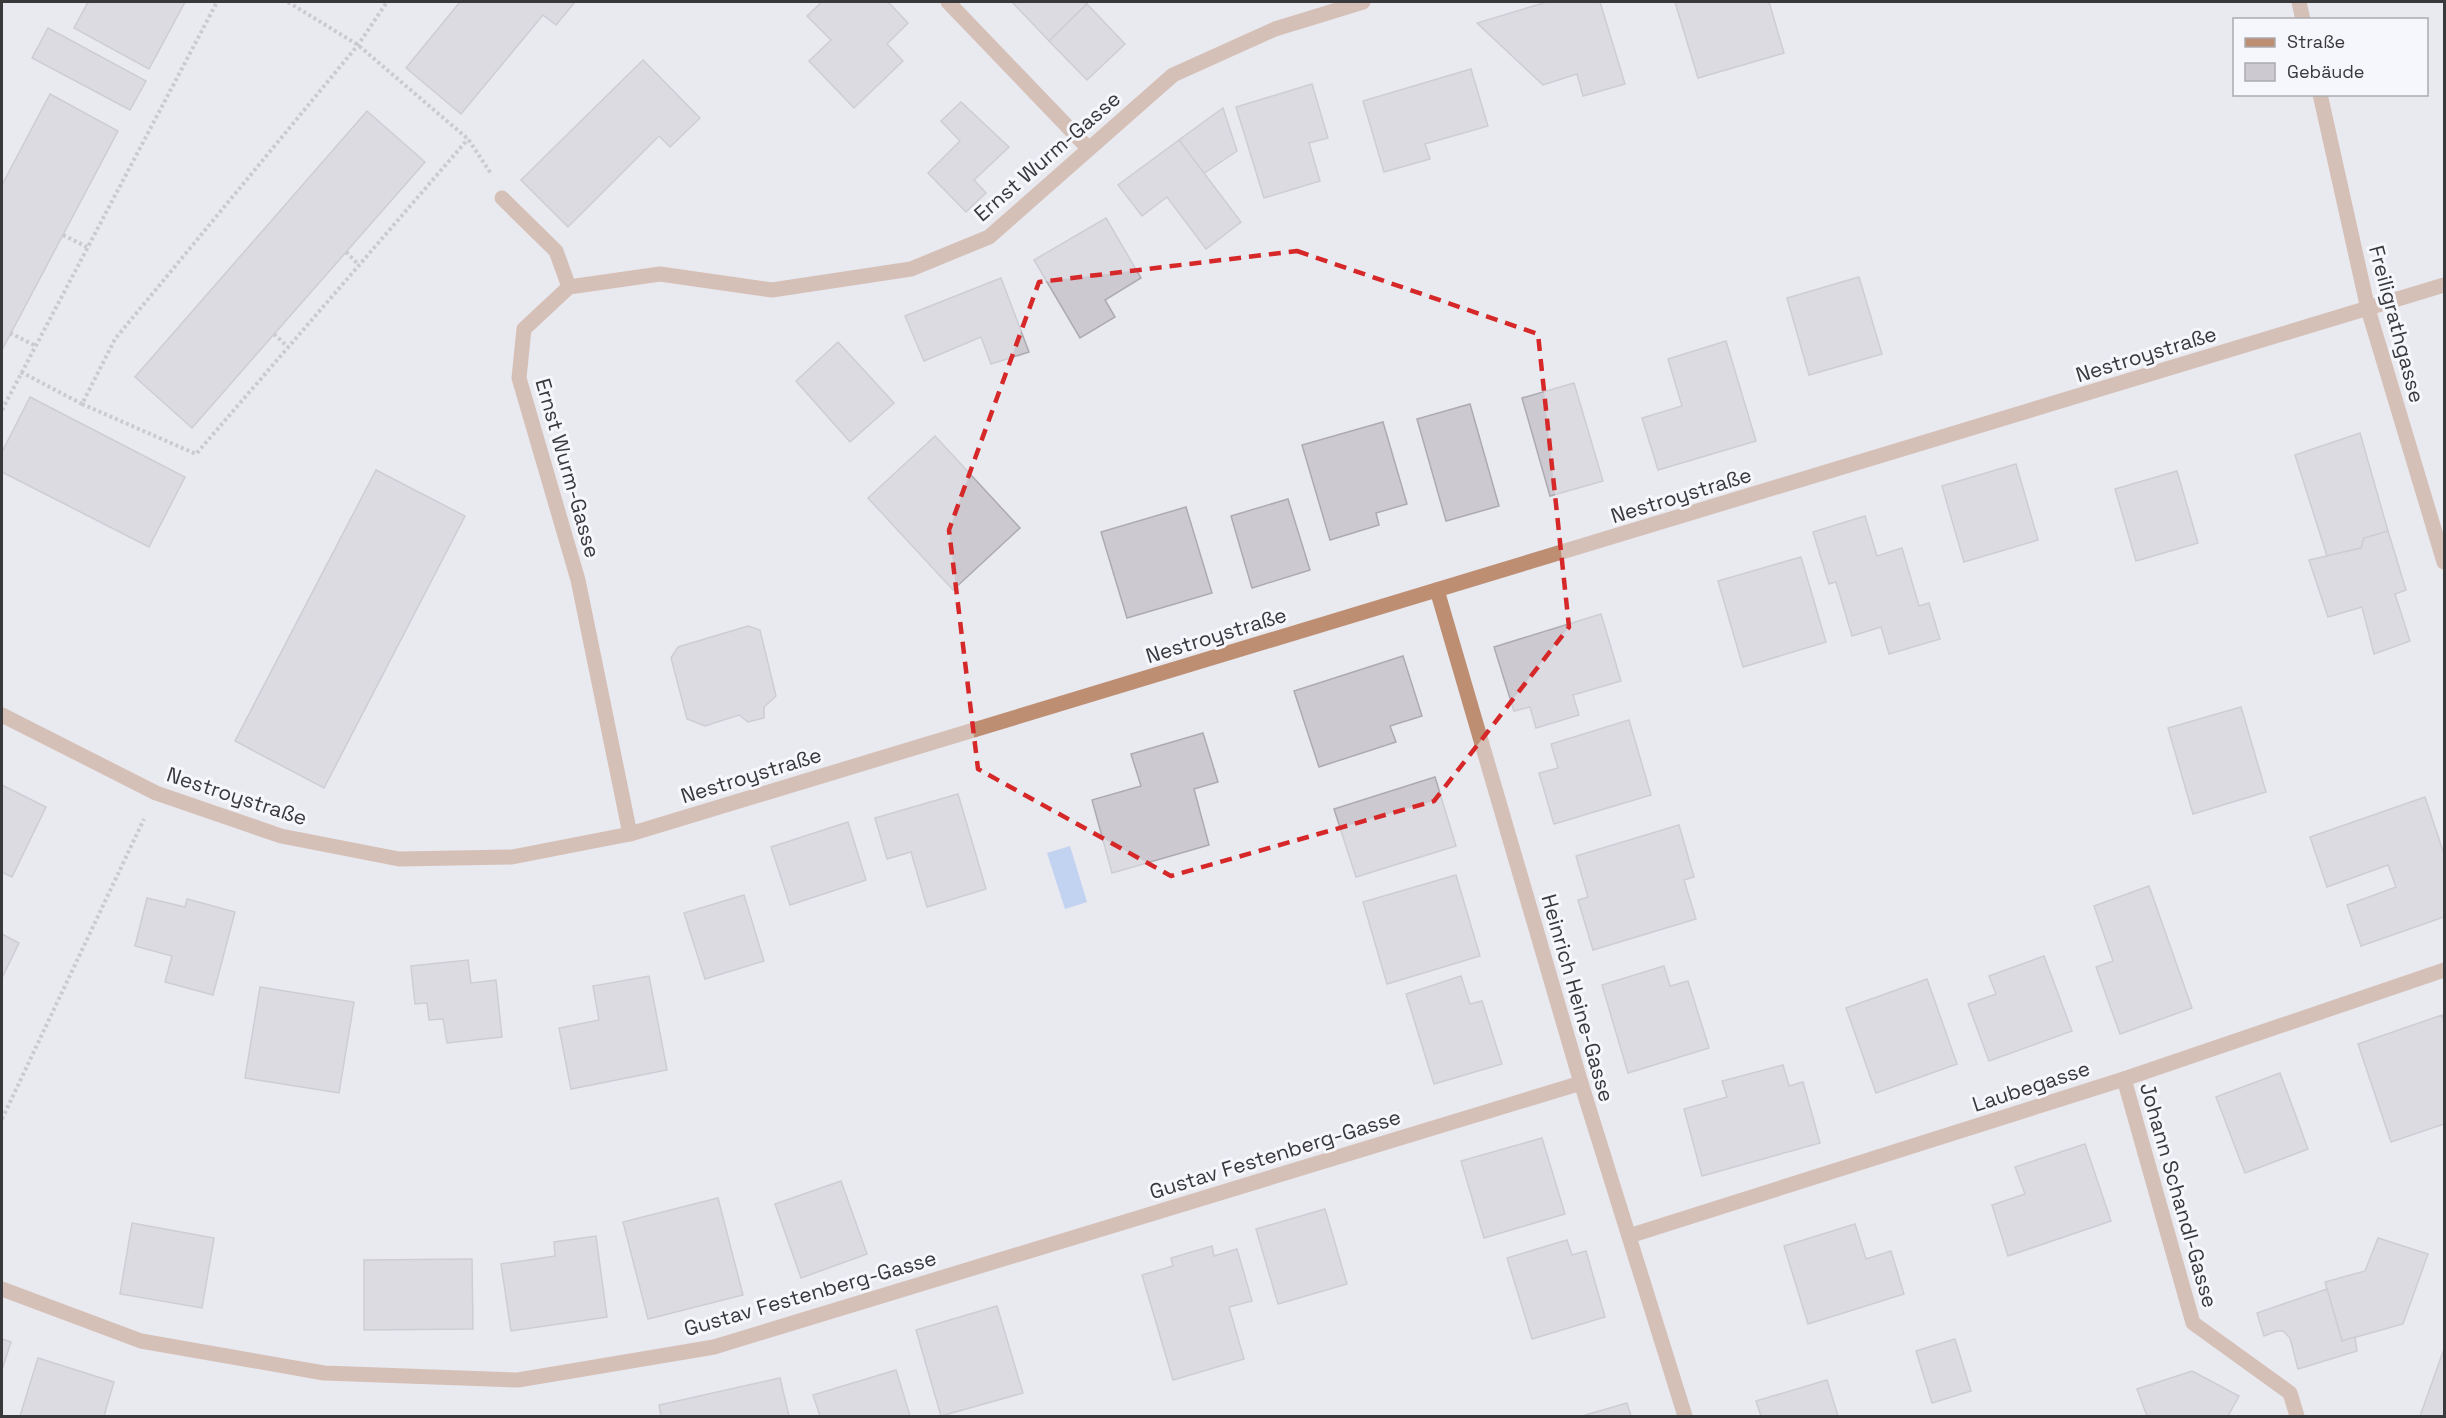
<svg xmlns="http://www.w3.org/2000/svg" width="2446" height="1418" font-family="'Space Grotesk',sans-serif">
	<rect width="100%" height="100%" fill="#e9e9f0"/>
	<polygon fill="#92b6f2" points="1070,846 1087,902 1065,909 1047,853"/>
	<g fill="#cccad0" stroke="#adabb1" stroke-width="1.5">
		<polygon points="88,2 185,2 149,69 74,28"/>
		<polygon points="460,2 575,2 556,25 543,15 461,114 406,68"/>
		<polygon points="822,2 888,2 908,23 887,44 903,61 854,108 809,61 831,40 807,16"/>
		<polygon points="1012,2 1084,2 1087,4 1049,41"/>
		<polygon points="1547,2 1600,2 1625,84 1583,96 1577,74 1543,85 1477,23"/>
		<polygon points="1675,2 1769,2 1784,53 1698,78"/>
		<polygon points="1087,4 1125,44 1087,80 1049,41"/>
		<polygon points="48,28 146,81 130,110 32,58"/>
		<polygon points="643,60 700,118 670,147 659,136 568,227 521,180"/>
		<polygon points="1471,69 1488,126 1425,144 1430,159 1384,172 1363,101"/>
		<polygon points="1312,84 1328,138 1309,143 1320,181 1264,198 1236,107"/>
		<polygon points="50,94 118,131 2,350 2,185"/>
		<polygon points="961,102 1009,147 974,180 986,193 966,212 928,173 960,141 941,121"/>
		<polygon points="1223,108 1237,151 1203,174 1179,140"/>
		<polygon points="367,111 425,162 192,428 135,377"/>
		<polygon points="1179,140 1241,222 1206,249 1167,197 1142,216 1118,185"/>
		<polygon points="1106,218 1141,278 1105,300 1115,317 1080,338 1034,260"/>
		<polygon points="1859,277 1882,354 1809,375 1787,298"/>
		<polygon points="1001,278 1029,352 991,364 981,337 924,361 905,316"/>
		<polygon points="1726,341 1756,441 1658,470 1642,418 1682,406 1668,359"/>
		<polygon points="838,342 894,403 850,442 796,381"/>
		<polygon points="1574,383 1603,481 1550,496 1522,398"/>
		<polygon points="30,397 185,477 149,547 2,472 2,452"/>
		<polygon points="1470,404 1499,506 1446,521 1417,419"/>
		<polygon points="1383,422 1407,504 1376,513 1379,525 1330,540 1302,445"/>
		<polygon points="2360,433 2388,531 2364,538 2361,548 2327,556 2295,455"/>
		<polygon points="935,436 1020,528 953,590 868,498"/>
		<polygon points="2016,464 2038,540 1964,562 1942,486"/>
		<polygon points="376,470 465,516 324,788 235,741"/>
		<polygon points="2177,471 2198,543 2136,561 2115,489"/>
		<polygon points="1288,499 1310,570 1252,588 1231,516"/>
		<polygon points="1186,507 1212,593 1127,618 1101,532"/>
		<polygon points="1865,516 1877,556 1902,548 1919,606 1929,603 1940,639 1889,654 1881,627 1852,636 1836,582 1829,584 1813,532"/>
		<polygon points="2388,531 2406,590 2395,594 2410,641 2374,654 2362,607 2328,617 2309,560 2361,548 2364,538"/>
		<polygon points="1801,557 1826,642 1743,667 1718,581"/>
		<polygon points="1601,614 1621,681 1573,695 1579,715 1536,728 1530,707 1514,711 1494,647"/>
		<polygon points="748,626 760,630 776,696 764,707 764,718 748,722 739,715 705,726 687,719 671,658 678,647"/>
		<polygon points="1403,656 1422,716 1390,726 1396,742 1319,767 1294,691"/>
		<polygon points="2241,707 2266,792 2193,814 2168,728"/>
		<polygon points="1629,720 1651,795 1554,824 1539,773 1558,768 1551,744"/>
		<polygon points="1203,733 1218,782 1194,789 1209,845 1112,873 1092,800 1141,786 1131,754"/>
		<polygon points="1435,777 1456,846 1356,877 1334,809"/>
		<polygon points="2,785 46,807 12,877 2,872"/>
		<polygon points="958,794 986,889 927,907 911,852 887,859 875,818"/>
		<polygon points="2425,797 2444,854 2444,917 2361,946 2347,905 2396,887 2388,865 2327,887 2310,837"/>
		<polygon points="848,822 866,880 790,905 771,847"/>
		<polygon points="1679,825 1694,877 1684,880 1696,919 1593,950 1578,900 1588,897 1576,856"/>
		<polygon points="1456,875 1480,956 1387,984 1363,902"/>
		<polygon points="2149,886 2192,1008 2120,1034 2096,967 2113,961 2094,906"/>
		<polygon points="744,895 764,961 705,979 684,913"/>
		<polygon points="147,898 185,907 187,899 235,912 213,995 165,982 172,956 135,946"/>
		<polygon points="2,934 19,943 2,978"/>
		<polygon points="2044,956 2072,1031 1989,1061 1968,1004 1996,994 1989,976"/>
		<polygon points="468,960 471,983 496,980 502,1037 447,1043 443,1019 429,1020 427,1003 415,1004 411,966"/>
		<polygon points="1664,966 1670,986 1688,981 1709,1048 1628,1073 1602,985"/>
		<polygon points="649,976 667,1070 571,1089 559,1028 599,1020 593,986"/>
		<polygon points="1461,976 1470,1004 1482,1001 1502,1064 1434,1084 1406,994"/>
		<polygon points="1927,979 1957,1064 1876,1093 1846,1008"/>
		<polygon points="260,987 354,1002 339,1093 245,1078"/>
		<polygon points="2442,1015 2444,1023 2444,1124 2391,1142 2358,1044"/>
		<polygon points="1783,1065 1789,1086 1803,1082 1820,1143 1702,1176 1684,1109 1727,1097 1722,1081"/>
		<polygon points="2280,1073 2308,1149 2245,1173 2216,1097"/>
		<polygon points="1542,1138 1565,1214 1484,1238 1461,1161"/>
		<polygon points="2085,1144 2111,1221 2008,1256 1992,1205 2025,1194 2015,1167"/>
		<polygon points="841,1181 867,1254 801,1278 775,1204"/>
		<polygon points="718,1198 743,1295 648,1319 623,1222"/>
		<polygon points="1325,1209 1347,1284 1278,1304 1256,1229"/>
		<polygon points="132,1223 214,1238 202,1308 120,1294"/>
		<polygon points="1855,1224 1866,1259 1891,1251 1904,1294 1808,1324 1784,1246"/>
		<polygon points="596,1236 607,1317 511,1331 501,1264 555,1256 554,1242"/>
		<polygon points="2378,1238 2428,1254 2403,1324 2342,1341 2325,1282 2365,1271"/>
		<polygon points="1567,1240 1572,1255 1586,1251 1605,1317 1532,1339 1507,1258"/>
		<polygon points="1212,1246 1214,1256 1237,1249 1252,1301 1229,1307 1244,1359 1173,1380 1142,1275 1173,1266 1171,1258"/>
		<polygon points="472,1259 473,1329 364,1330 364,1260"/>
		<polygon points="2327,1289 2342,1341 2355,1337 2357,1351 2298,1369 2290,1338 2283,1331 2277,1331 2264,1336 2257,1313"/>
		<polygon points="997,1306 1023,1393 941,1416 916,1330"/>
		<polygon points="2,1339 11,1342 2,1370"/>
		<polygon points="1955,1339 1971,1391 1932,1403 1916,1351"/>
		<polygon points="2444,1349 2444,1416 2420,1416"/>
		<polygon points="38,1358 114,1382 104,1416 20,1416"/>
		<polygon points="896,1370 910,1416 820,1416 813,1395"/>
		<polygon points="2192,1371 2239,1396 2228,1416 2147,1416 2137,1389"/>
		<polygon points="780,1378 789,1416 661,1416 659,1405"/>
		<polygon points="1827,1380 1838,1416 1761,1416 1756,1401"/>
		<polygon points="1627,1403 1631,1416 1582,1416"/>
	</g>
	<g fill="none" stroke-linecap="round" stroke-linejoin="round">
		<g stroke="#a4a4a9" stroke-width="4" stroke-dasharray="3 3" stroke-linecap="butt">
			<polyline points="288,2 358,45 468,139 492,175"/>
			<polyline points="63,235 87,247"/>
			<polyline points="346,252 359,265"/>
			<polyline points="10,333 36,346"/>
			<polyline points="274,334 288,347"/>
			<polyline points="21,372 82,404 115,339 358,45 387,2"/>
			<polyline points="82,404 196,454 468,139"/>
			<polyline points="2,410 217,2"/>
			<polyline points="2,1119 144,819"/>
		</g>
		<g stroke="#bd8e72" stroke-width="15">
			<polyline points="948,2 1088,148"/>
			<polyline points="2299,2 2303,20"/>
			<polyline points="2320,94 2368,309 2444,562"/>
			<polyline points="502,198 556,251 569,287"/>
			<polyline points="1437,590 1581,1083 1685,1416"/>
			<polyline points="2,715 156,793 281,836 399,859 512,857 630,834 2444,285"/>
			<polyline points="630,834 578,580 519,378 524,329 569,287 660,274 772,290 911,269 989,237 1173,75 1275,29 1363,2"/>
			<polyline points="2124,1079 2193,1323 2290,1393 2297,1416"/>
			<polyline points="1629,1236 2124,1079 2444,970"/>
			<polyline points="2,1289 141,1341 324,1373 518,1380 714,1347 1581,1083"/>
		</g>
	</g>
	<path d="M0 0H2446V1418H0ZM 1297,251 L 1538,334 L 1569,627 L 1434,801 L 1171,876 L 978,769 L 949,530 L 1039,282 Z" fill="#e9e9f0" fill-opacity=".55" fill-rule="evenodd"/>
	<path fill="none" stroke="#d62828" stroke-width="4.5" stroke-dasharray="12 8" stroke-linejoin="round" d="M 1297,251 L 1538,334 L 1569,627 L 1434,801 L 1171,876 L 978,769 L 949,530 L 1039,282 Z"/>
	<g text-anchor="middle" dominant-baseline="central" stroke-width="6" stroke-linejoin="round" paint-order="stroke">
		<g font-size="21" fill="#39393b" stroke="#f6f6fd">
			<text transform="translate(1047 156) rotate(-41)">Ernst Wurm-Gasse</text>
			<text transform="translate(2397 324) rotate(75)">Freiligrathgasse</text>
			<text transform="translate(2146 354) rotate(-17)">Nestroystraße</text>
			<text transform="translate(568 468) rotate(74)">Ernst Wurm-Gasse</text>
			<text transform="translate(1681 495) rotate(-17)">Nestroystraße</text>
			<text transform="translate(1216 635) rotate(-17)">Nestroystraße</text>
			<text transform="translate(751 775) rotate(-17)">Nestroystraße</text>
			<text transform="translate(237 796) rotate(18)">Nestroystraße</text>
			<text transform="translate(1578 998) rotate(74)">Heinrich Heine-Gasse</text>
			<text transform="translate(2031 1086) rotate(-18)">Laubegasse</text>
			<text transform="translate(1275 1154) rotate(-17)">Gustav Festenberg-Gasse</text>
			<text transform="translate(2179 1195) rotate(74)">Johann Schandl-Gasse</text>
			<text transform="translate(810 1293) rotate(-16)">Gustav Festenberg-Gasse</text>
		</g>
	</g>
	<rect width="2446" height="1418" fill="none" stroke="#39393b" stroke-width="6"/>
	<rect x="2233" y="18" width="195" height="78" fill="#f6f6fd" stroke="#aaaaaf" stroke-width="1.5"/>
	<rect x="2245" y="38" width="30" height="9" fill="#bd8e72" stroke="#aaaaaf" stroke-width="1.5"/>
	<text x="2287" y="48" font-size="18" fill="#39393b">Straße</text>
	<rect x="2245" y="63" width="30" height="18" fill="#cccad0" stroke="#aaaaaf" stroke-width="1.5"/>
	<text x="2287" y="78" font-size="18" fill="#39393b">Gebäude</text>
</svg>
